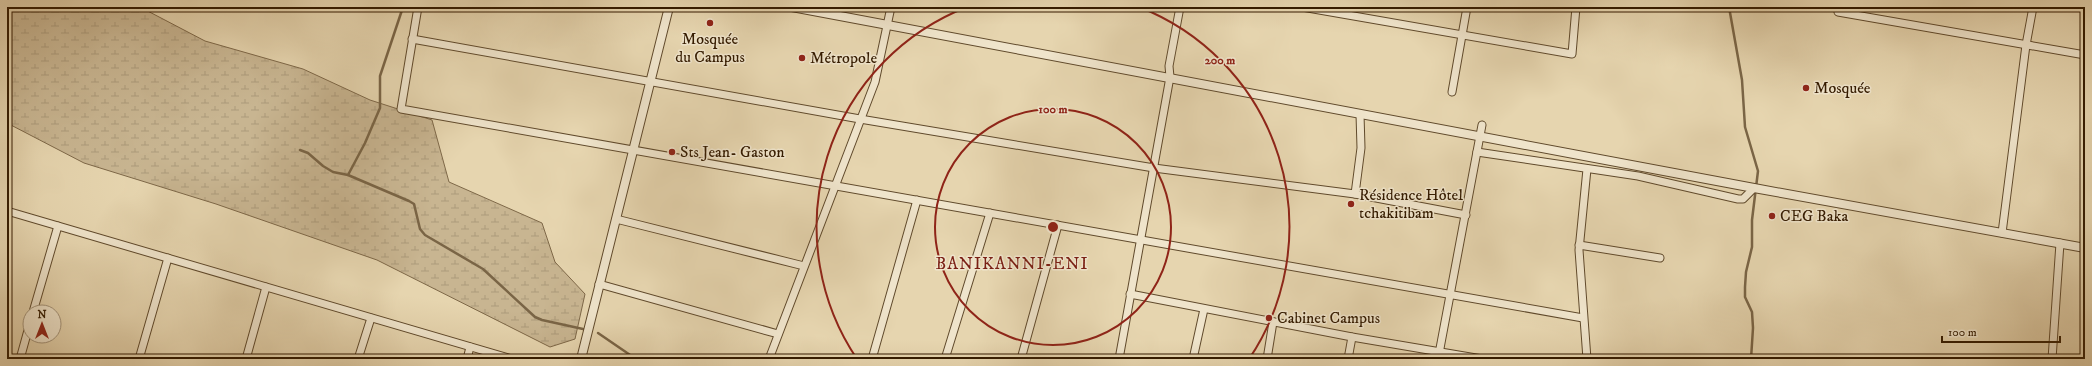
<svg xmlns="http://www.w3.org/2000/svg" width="2092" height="366" font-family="'IM FELL DW Pica',serif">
	<defs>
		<pattern id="wetland-marsh" width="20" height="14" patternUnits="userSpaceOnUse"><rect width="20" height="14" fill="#c8b591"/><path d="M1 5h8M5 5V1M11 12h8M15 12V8" fill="none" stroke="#ac9b7b"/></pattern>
	</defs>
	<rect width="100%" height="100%" fill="#e6d5af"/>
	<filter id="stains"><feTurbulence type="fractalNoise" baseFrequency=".005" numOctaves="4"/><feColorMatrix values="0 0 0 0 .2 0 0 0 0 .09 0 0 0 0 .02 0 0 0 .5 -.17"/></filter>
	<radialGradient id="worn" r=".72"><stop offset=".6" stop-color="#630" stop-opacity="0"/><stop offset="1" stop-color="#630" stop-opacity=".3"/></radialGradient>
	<polygon fill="url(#wetland-marsh)" stroke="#7e6848" points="7,7 140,7 205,41 303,69 370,100 432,120 449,182 542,223 555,262 585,294 575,339 550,347 377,260 216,204 84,163 7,123"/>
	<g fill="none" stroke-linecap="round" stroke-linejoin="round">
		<g stroke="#7a6546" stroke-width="2.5">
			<polyline points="1729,7 1742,80 1745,127 1758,171 1752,220 1752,247 1746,272 1745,287 1745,297 1752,312 1753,328 1751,359"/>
			<polyline points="300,150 308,153 323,166 333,172 348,175 409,201 414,204 420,229 425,235 483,269 535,317 542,320 583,329"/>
			<polyline points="348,175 365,143 380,108 380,76 403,7"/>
			<polyline points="598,333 636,359"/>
		</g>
		<g stroke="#604a2c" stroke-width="9">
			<g id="minor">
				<polyline points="418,7 401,109 1583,318"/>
				<polyline points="1302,7 1572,54 1576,7"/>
				<polyline points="1838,12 2085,55"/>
				<polyline points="412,39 860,119 1154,168 1355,194 1466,215"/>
				<polyline points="1452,92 1467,7"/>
				<polyline points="1477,152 1638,176 1738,199 1743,199 1754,188"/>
				<polyline points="1355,194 1361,148 1360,114"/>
				<polyline points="7,211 512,359"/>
				<polyline points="616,219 804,266"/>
				<polyline points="2002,233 2026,45 2033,7"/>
				<polyline points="1579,245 1660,258"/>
				<polyline points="599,284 778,334"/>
				<polyline points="1130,294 1352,337 1482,359"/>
				<polyline points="33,312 58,226"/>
				<polyline points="20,359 30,323"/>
				<polyline points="139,359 168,258"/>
				<polyline points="246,359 266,287"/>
				<polyline points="358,359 371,318"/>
				<polyline points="467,359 470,347"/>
				<polyline points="769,359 875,82 891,7"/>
				<polyline points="872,359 917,200"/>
				<polyline points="945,359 990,213"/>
				<polyline points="1021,359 1058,225"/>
				<polyline points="1119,359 1170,77 1169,66 1180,7"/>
				<polyline points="1193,359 1204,309"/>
				<polyline points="1267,359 1273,322"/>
				<polyline points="1348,359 1352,337"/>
				<polyline points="1438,359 1482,125"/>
				<polyline points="1587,359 1579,250 1587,169"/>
				<polyline points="2052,359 2060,243"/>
			</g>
		</g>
		<g stroke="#604a2c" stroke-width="10">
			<g id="tertiary">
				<polyline points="792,7 1754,188 2085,248"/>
				<polyline points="581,359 669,7"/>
			</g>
		</g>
		<use href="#minor" stroke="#efe4cb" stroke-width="7"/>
		<use href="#tertiary" stroke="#efe4cb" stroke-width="8"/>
	</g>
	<g fill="none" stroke="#8f2418" stroke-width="2">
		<circle cx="1053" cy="227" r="118"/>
		<path d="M857 359A236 236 0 0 1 967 7M1139 7A236 236 0 0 1 1249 359"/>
	</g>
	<g fill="#8f2418" stroke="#efe4cb" stroke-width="1.5">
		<circle cx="710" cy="23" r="4"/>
		<circle cx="802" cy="58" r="4"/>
		<circle cx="1806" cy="88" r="4"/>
		<circle cx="672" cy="152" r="4"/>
		<circle cx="1351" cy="204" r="4"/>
		<circle cx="1772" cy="216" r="4"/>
		<circle cx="1269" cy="318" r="4"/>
	</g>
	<g text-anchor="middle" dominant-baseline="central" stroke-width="3" stroke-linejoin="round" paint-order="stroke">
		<g font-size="16" fill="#341b00" stroke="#efe4cb" text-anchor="start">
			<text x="710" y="39" text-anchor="middle">Mosquée<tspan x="710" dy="18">du Campus</tspan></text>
			<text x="810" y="58">Métropole</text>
			<text x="1814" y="88">Mosquée</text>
			<text x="680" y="152">Sts Jean- Gaston</text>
			<text x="1359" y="195">Résidence Hôtel<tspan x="1359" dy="18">tchakitibam</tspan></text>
			<text x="1780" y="216">CEG Baka</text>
			<text x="1277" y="318">Cabinet Campus</text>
		</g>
		<g font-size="17" letter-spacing="1" fill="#7a1f14" stroke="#efe4cb">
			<text x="1012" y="264">BANIKANNI-ENI</text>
		</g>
	</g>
	<circle cx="1053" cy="227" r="6" fill="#8f2418" stroke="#efe4cb" stroke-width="2"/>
	<g font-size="12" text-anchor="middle" font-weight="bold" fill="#8f2418" stroke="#efe4cb" stroke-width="3" stroke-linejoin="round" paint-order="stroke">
		<text x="1220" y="64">200 m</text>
		<text x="1053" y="113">100 m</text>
	</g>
	<rect width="2092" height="366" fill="none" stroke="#e6d5af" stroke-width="24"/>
	<rect x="8" y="8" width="2076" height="350" fill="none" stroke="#341b00" stroke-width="2"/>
	<rect x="12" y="12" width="2068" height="342" fill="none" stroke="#341b00"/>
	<g transform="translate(42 324)"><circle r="19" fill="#efe4cb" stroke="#a4947a"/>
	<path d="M0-3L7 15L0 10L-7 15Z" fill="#8f2418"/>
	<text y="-6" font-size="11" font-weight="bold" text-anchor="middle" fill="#341b00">N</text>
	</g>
	<path d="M1942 336v6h118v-6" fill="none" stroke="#341b00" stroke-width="2"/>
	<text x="1948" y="336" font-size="12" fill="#341b00" stroke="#efe4cb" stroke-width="3" paint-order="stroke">100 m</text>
	<rect width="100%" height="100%" filter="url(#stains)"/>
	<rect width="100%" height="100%" fill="url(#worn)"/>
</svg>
